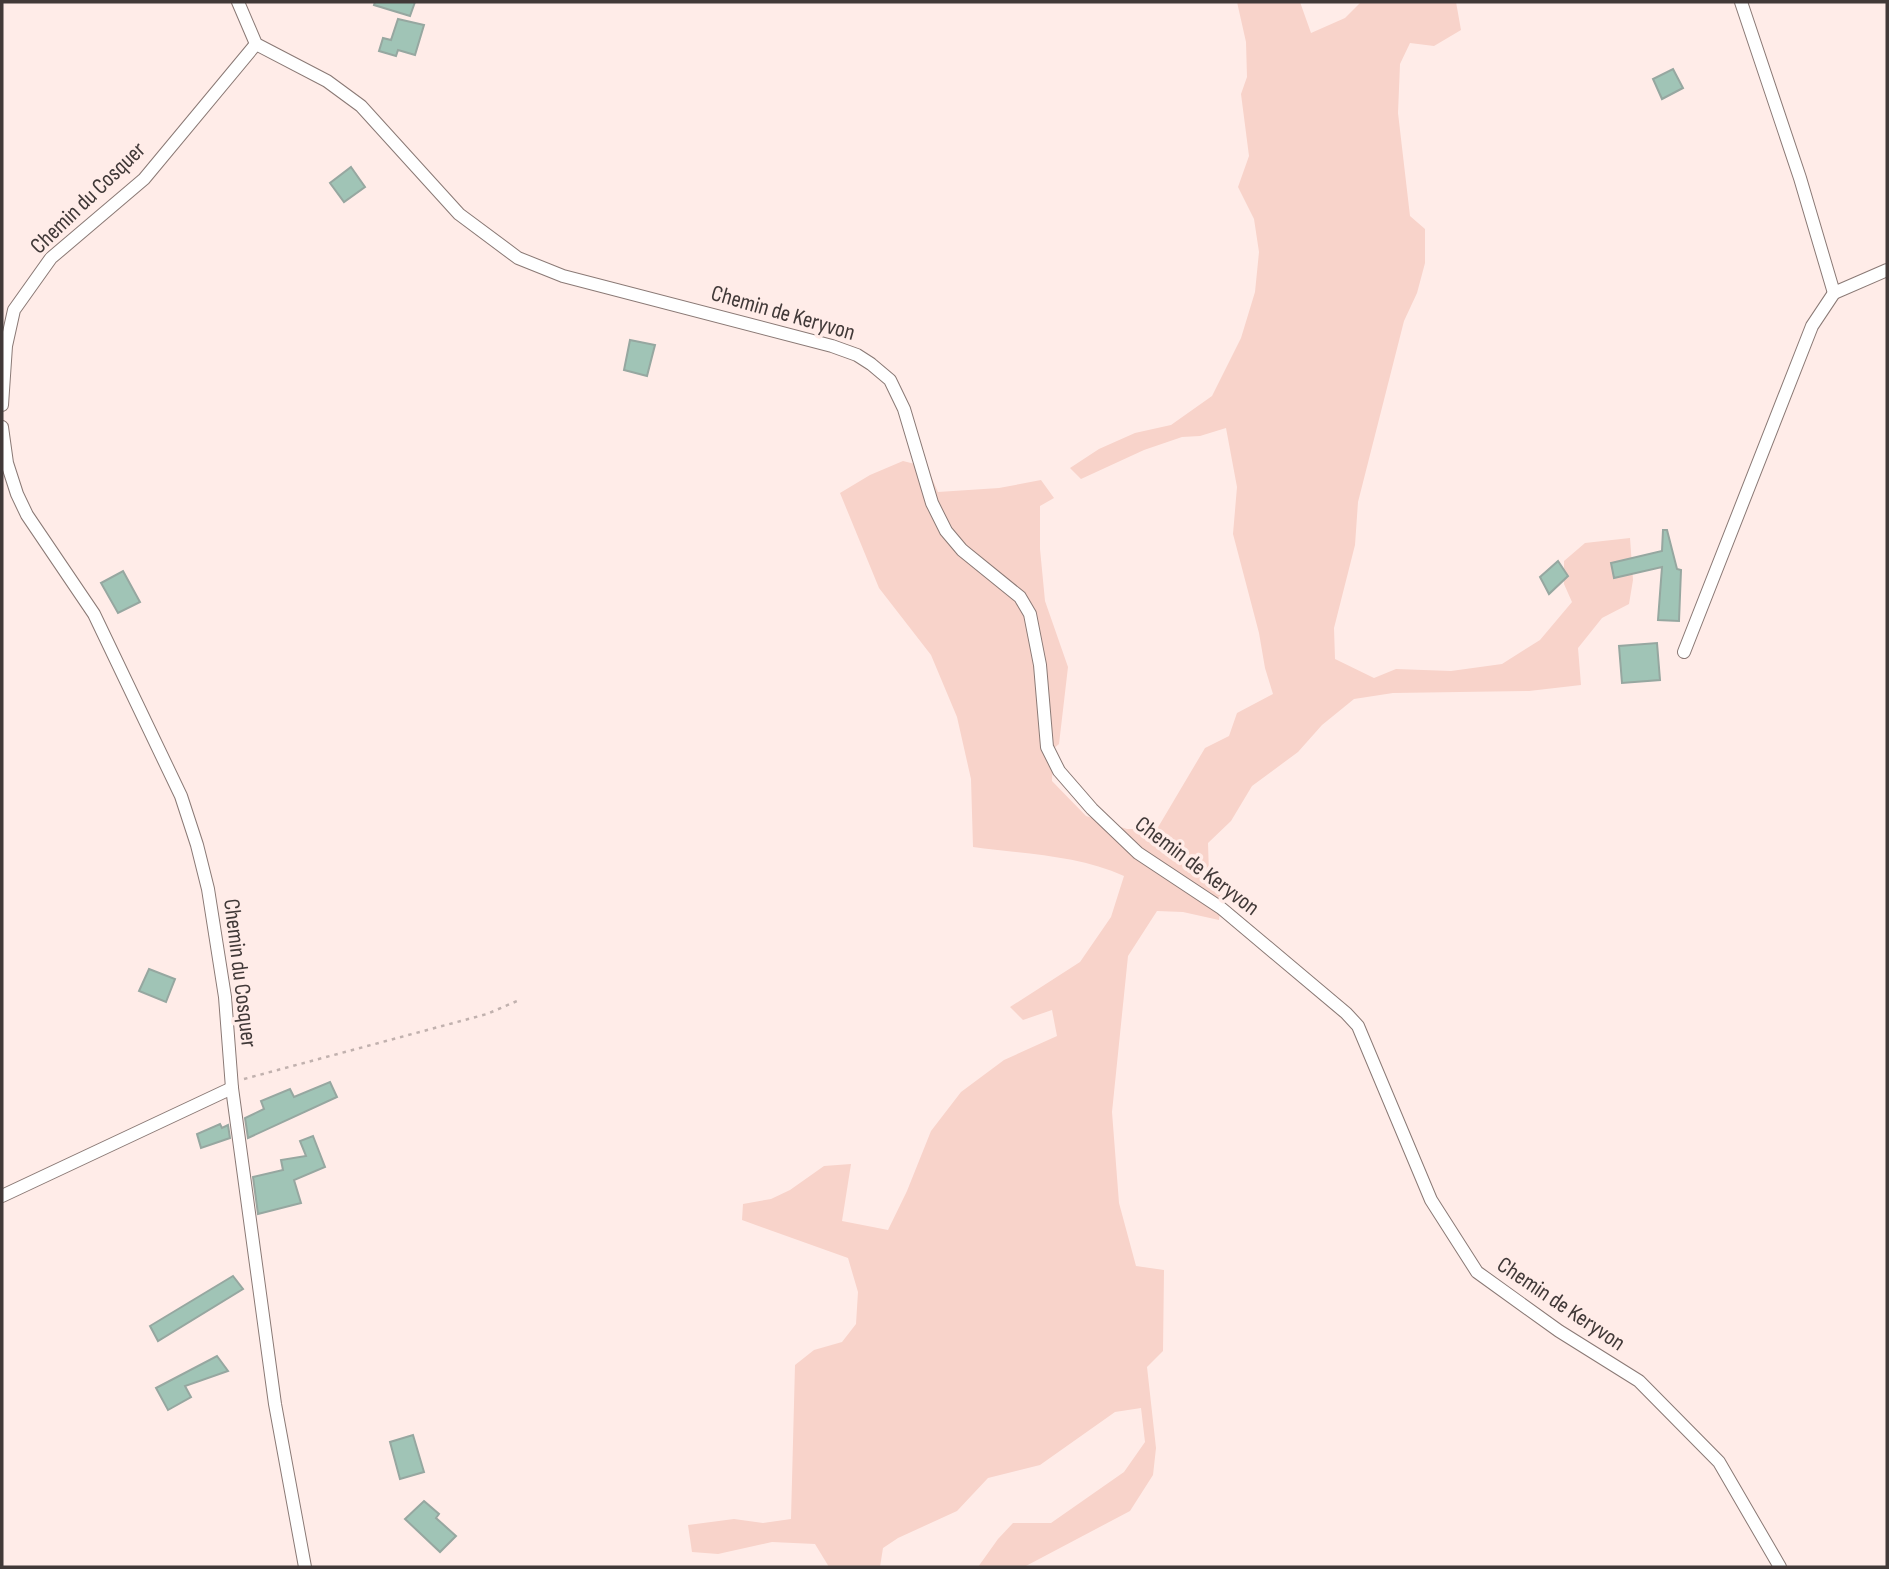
<svg xmlns="http://www.w3.org/2000/svg" width="1889" height="1569" font-family="'Sofia Sans Condensed',sans-serif">
	<rect width="100%" height="100%" fill="#ffece8"/>
	<path fill="#f8d3ca" d="M 1237,2 L 1300,2 L 1311,33 L 1345,18 L 1361,2 L 1456,2 L 1461,30 L 1434,46 L 1410,43 L 1400,64 L 1398,113 L 1410,216 L 1425,229 L 1425,263 L 1417,293 L 1404,321 L 1358,502 L 1355,545 L 1334,628 L 1335,659 L 1374,678 L 1396,669 L 1451,671 L 1502,664 L 1540,640 L 1572,602 L 1564,584 L 1564,561 L 1585,543 L 1630,538 L 1633,580 L 1629,604 L 1602,618 L 1578,648 L 1581,685 L 1529,691 L 1393,693 L 1354,699 L 1322,725 L 1298,752 L 1252,786 L 1231,821 L 1208,843 L 1209,874 L 1222,892 L 1219,920 L 1183,912 L 1157,911 L 1128,956 L 1112,1112 L 1119,1203 L 1136,1266 L 1164,1270 L 1163,1351 L 1147,1367 L 1156,1448 L 1153,1475 L 1130,1511 L 1024,1567 L 978,1567 L 998,1539 L 1013,1523 L 1051,1523 L 1124,1472 L 1145,1442 L 1141,1408 L 1115,1412 L 1040,1465 L 988,1478 L 957,1511 L 898,1538 L 883,1548 L 880,1567 L 829,1567 L 815,1544 L 772,1542 L 718,1554 L 692,1552 L 688,1525 L 734,1519 L 763,1523 L 791,1519 L 795,1365 L 814,1350 L 842,1342 L 856,1324 L 858,1292 L 848,1258 L 742,1220 L 743,1204 L 771,1199 L 790,1190 L 824,1166 L 851,1164 L 842,1221 L 888,1230 L 907,1191 L 931,1131 L 961,1092 L 1004,1060 L 1057,1036 L 1052,1010 L 1023,1020 L 1010,1007 L 1080,962 L 1111,917 L 1124,876 C 1078,855 1023,854 973,847 L 971,779 L 957,717 L 931,655 L 879,588 L 840,493 L 870,475 L 903,461 L 927,467 L 938,492 L 999,488 L 1041,480 L 1054,498 L 1040,506 L 1040,549 L 1045,601 L 1068,667 L 1059,744 L 1053,749 L 1052,781 L 1086,816 L 1127,829 L 1157,829 L 1205,748 L 1229,736 L 1237,713 L 1273,694 L 1265,668 L 1259,633 L 1233,534 L 1237,487 L 1226,428 L 1200,436 L 1182,437 L 1144,450 L 1081,479 L 1070,468 L 1099,449 L 1135,433 L 1171,425 L 1212,396 L 1241,338 L 1255,292 L 1259,252 L 1254,219 L 1238,187 L 1249,156 L 1241,94 L 1247,77 L 1246,42 Z"/>
	<g fill="#a0c4b6" stroke="#96a7a0" stroke-width="2">
		<polygon points="375,2 415,2 410,16 374,5"/>
		<polygon points="398,19 424,25 415,55 398,50 396,56 379,51 383,38 391,40"/>
		<polygon points="1673,69 1683,88 1662,99 1653,79"/>
		<polygon points="351,167 365,187 344,202 330,183"/>
		<polygon points="630,340 655,345 647,376 624,370"/>
		<polygon points="1663,530 1667,530 1677,569 1681,570 1679,621 1658,620 1662,567 1614,578 1611,563 1662,551"/>
		<polygon points="1558,561 1568,576 1549,594 1540,577"/>
		<polygon points="123,571 140,602 118,613 101,583"/>
		<polygon points="1657,643 1660,680 1622,683 1619,646"/>
		<polygon points="149,969 175,979 166,1002 139,991"/>
		<polygon points="330,1082 337,1097 248,1138 245,1118 264,1109 261,1101 290,1089 294,1097"/>
		<polygon points="220,1124 222,1128 228,1125 230,1138 201,1148 197,1134"/>
		<polygon points="313,1136 325,1167 294,1180 301,1203 258,1214 253,1177 283,1170 281,1160 306,1156 300,1141"/>
		<polygon points="233,1276 243,1289 158,1341 150,1326"/>
		<polygon points="217,1356 228,1371 185,1386 191,1397 168,1410 156,1388"/>
		<polygon points="413,1435 424,1472 400,1479 390,1442"/>
		<polygon points="424,1501 439,1514 436,1518 456,1536 440,1552 405,1519"/>
	</g>
	<g fill="none" stroke-linecap="round" stroke-linejoin="round">
		<g stroke="#8a7975" stroke-width="14">
			<g id="minor">
				<polyline points="238,2 256,44 327,81 361,106 459,214 518,258 563,276 832,346 857,355 871,364 890,380 904,409 932,503 946,531 962,550 1020,597 1030,614 1040,665 1047,747 1059,771 1092,809 1138,853 1221,908 1346,1013 1358,1026 1431,1200 1477,1272 1559,1331 1639,1381 1719,1462 1780,1567"/>
				<polyline points="1741,2 1800,178 1834,293 1887,270"/>
				<polyline points="2,405 6,346 14,310 51,258 144,179 256,44"/>
				<polyline points="2,427 7,463 17,494 27,515 94,614 181,796 197,845 208,889 225,997 232,1088 275,1404 305,1567"/>
				<polyline points="1684,652 1812,326 1834,293"/>
				<polyline points="2,1196 232,1088"/>
			</g>
		</g>
		<polyline stroke="#c1b1ae" stroke-width="2.5" stroke-dasharray="3.5 5" stroke-linecap="butt" points="244,1079 487,1014 517,1001"/>
		<use href="#minor" stroke="#fff" stroke-width="12"/>
	</g>
	<g text-anchor="middle" dominant-baseline="central" stroke-width="7" stroke-linejoin="round" paint-order="stroke">
		<g font-size="23" fill="#413938" stroke="#ffece8">
			<text transform="translate(88 198) rotate(-44)">Chemin du Cosquer</text>
			<text transform="translate(783 313) rotate(16)">Chemin de Keryvon</text>
			<text transform="translate(1197 866) rotate(37)">Chemin de Keryvon</text>
			<text transform="translate(240 973) rotate(83)">Chemin du Cosquer</text>
			<text transform="translate(1561 1304) rotate(34)">Chemin de Keryvon</text>
		</g>
	</g>
	<rect width="1889" height="1569" fill="none" stroke="#413938" stroke-width="7"/>
</svg>
